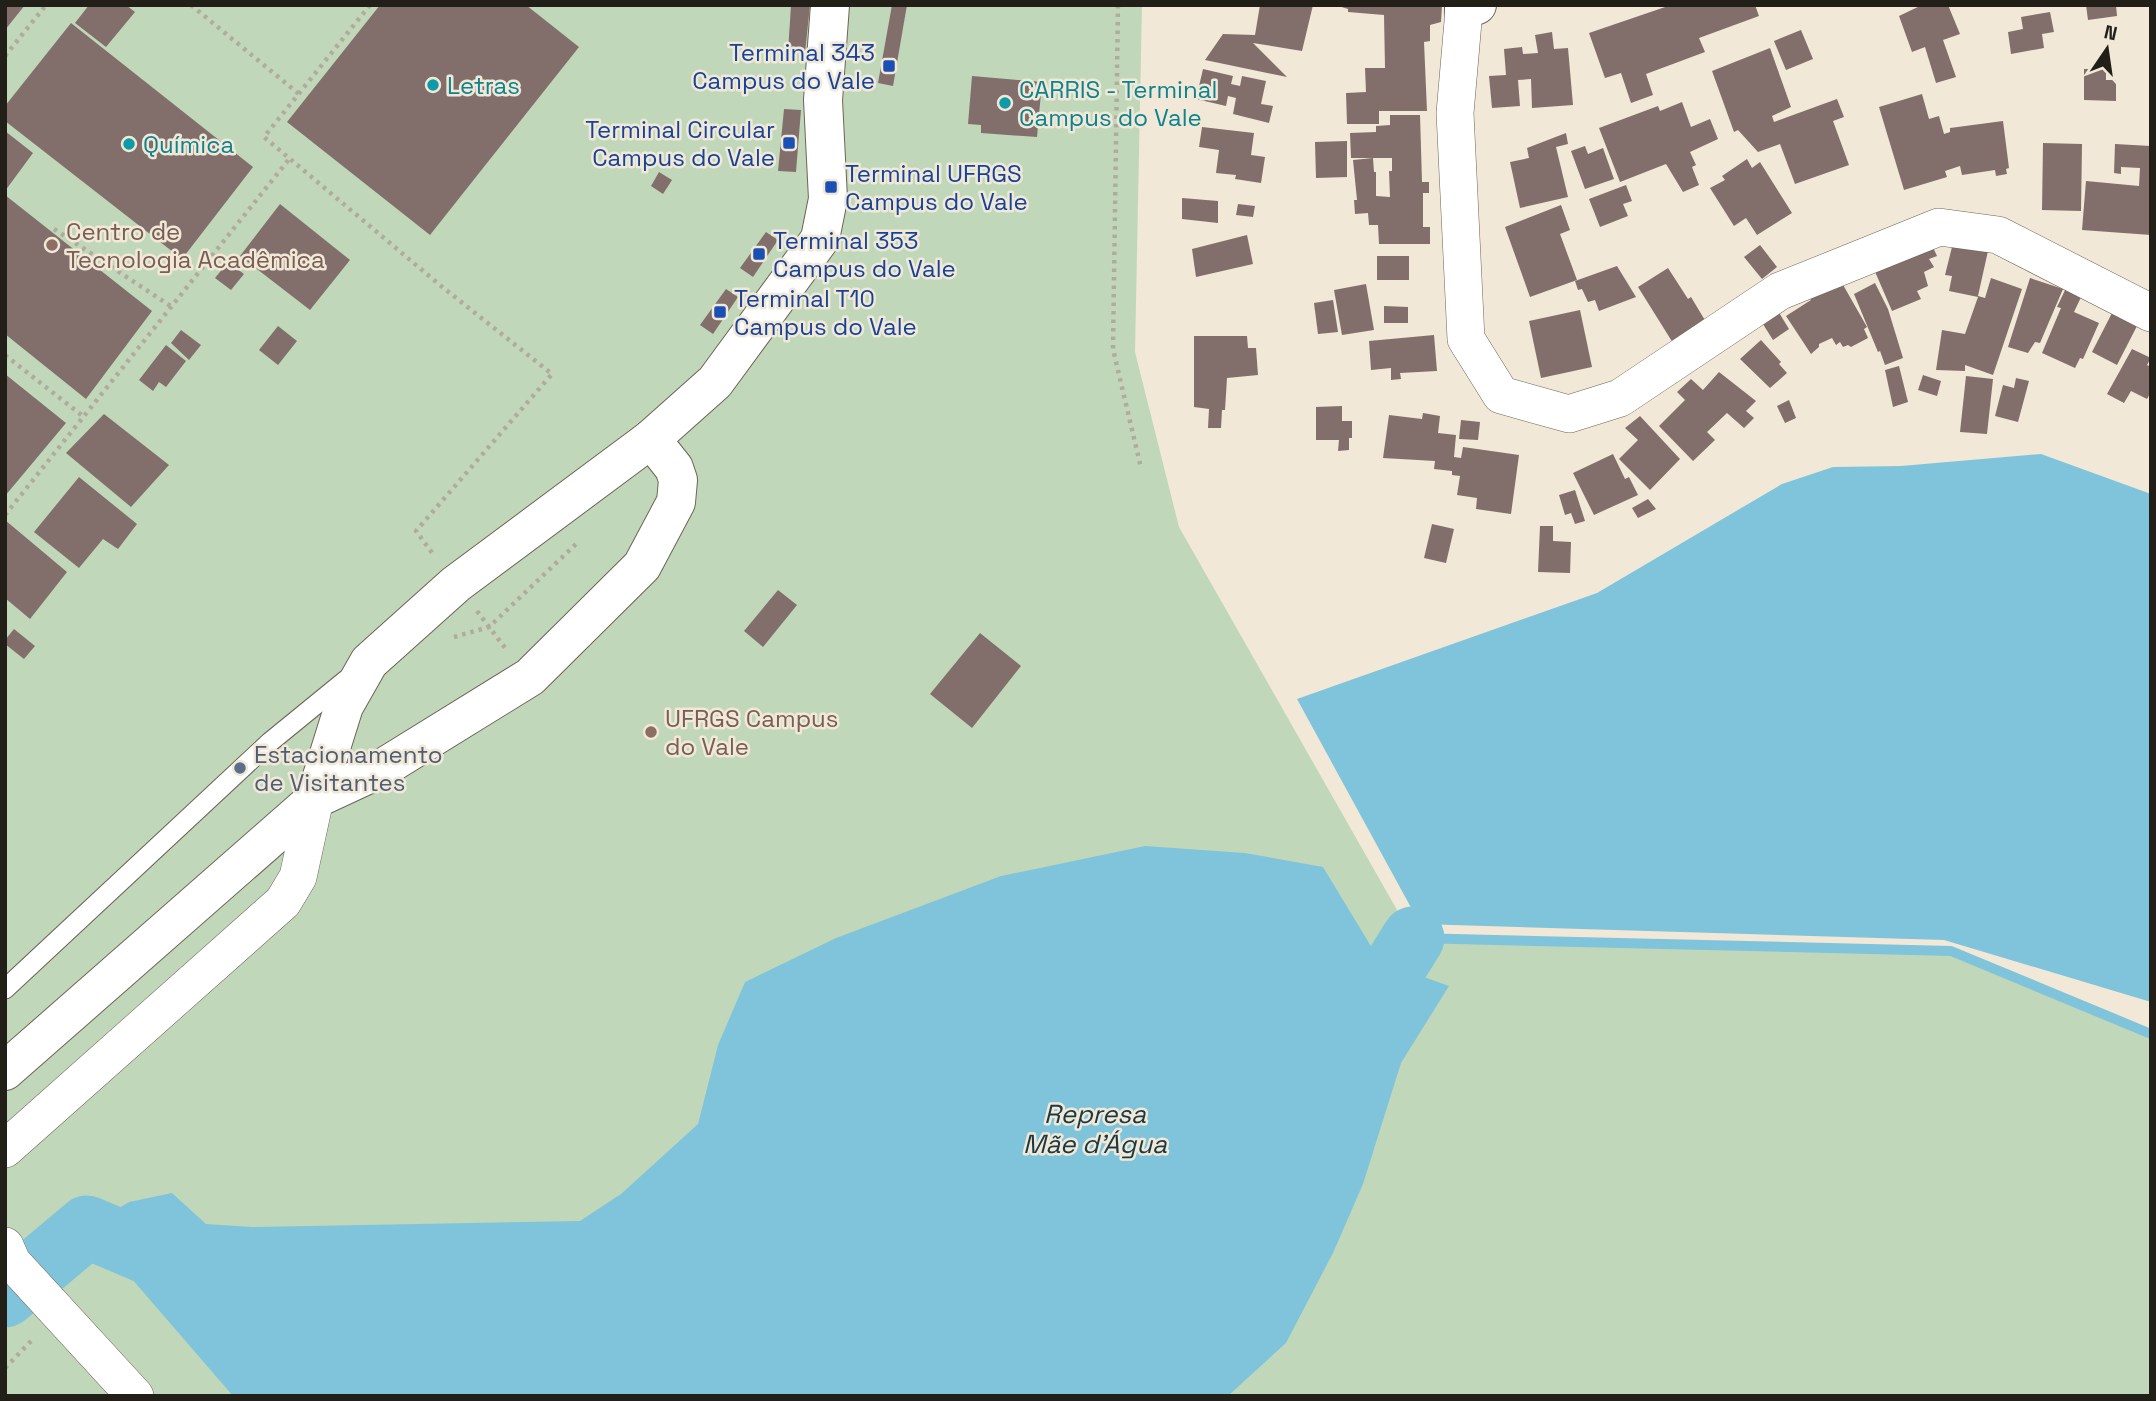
<svg xmlns="http://www.w3.org/2000/svg" width="2156" height="1401" font-family="'Space Grotesk',sans-serif">
	<rect width="100%" height="100%" fill="#f1e8d7"/>
	<polygon fill="#c0d8b9" points="5,5 1142,5 1135,352 1179,527 1413,938 1951,951 2151,1034 2151,1396 5,1396"/>
	<g fill="#80c4dc">
		<polygon points="2041,454 2151,494 2151,1002 1944,940 1420,924 1297,699 1597,593 1782,484 1833,467 1901,466"/>
		<polygon points="1145,846 1245,853 1323,867 1380,961 1449,986 1401,1063 1363,1184 1333,1253 1286,1343 1228,1396 233,1396 87,1227 129,1202 172,1193 206,1224 252,1227 580,1221 621,1194 698,1124 718,1045 745,982 836,938 1001,876"/>
	</g>
	<g fill="none" stroke-linecap="round" stroke-linejoin="round">
		<polyline stroke="#80c4dc" stroke-width="10" points="1413,938 1951,951 2151,1034"/>
		<g stroke="#80c4dc" stroke-width="63">
			<polyline points="1350,1039 1413,938"/>
			<polyline points="5,1296 87,1227 167,1261"/>
		</g>
	</g>
	<g fill="#826f6b">
		<polygon points="5,5 25,5 5,30"/>
		<polygon points="89,5 126,5 135,12 106,47 75,23"/>
		<polygon points="380,5 526,5 579,47 430,235 287,122"/>
		<polygon points="791,5 810,5 805,53 788,52"/>
		<polygon points="892,5 907,5 893,86 878,83"/>
		<polygon points="1260,5 1313,5 1302,51 1253,43 1287,77 1205,60 1223,34 1255,35"/>
		<polygon points="1335,5 1442,5 1441,22 1430,25 1430,41 1424,42 1427,111 1379,111 1379,124 1347,124 1346,93 1366,92 1365,68 1385,68 1384,15 1348,12 1348,9"/>
		<polygon points="1671,5 1755,5 1759,16 1699,38 1705,52 1646,74 1653,95 1631,103 1621,73 1605,78 1589,33"/>
		<polygon points="1922,5 1948,5 1960,34 1943,40 1956,77 1936,83 1925,47 1912,52 1899,16"/>
		<polygon points="2086,5 2116,5 2117,16 2088,20"/>
		<polygon points="2050,12 2054,32 2042,34 2044,48 2011,54 2008,32 2023,29 2021,17"/>
		<polygon points="71,23 253,167 182,259 5,121 5,106"/>
		<polygon points="1801,30 1813,59 1786,70 1774,41"/>
		<polygon points="1552,32 1554,49 1568,48 1573,105 1532,108 1531,79 1518,80 1520,106 1492,108 1489,76 1506,75 1504,49 1522,47 1523,54 1538,53 1535,35"/>
		<polygon points="1770,48 1791,107 1772,116 1774,122 1837,99 1844,117 1833,121 1849,165 1795,184 1780,144 1758,152 1738,130 1734,132 1712,71"/>
		<polygon points="1203,69 1233,76 1231,84 1240,86 1242,76 1266,81 1261,104 1273,106 1269,123 1233,114 1236,98 1228,96 1226,106 1196,99"/>
		<polygon points="2084,69 2106,69 2106,80 2116,80 2116,101 2084,100"/>
		<polygon points="972,76 1042,82 1037,137 981,133 981,125 968,124"/>
		<polygon points="1922,94 1929,119 1939,116 1944,134 1950,132 1950,128 2003,121 2009,168 2006,169 2007,174 1996,176 1995,170 1962,175 1960,166 1945,171 1947,177 1904,190 1879,107"/>
		<polygon points="1682,102 1691,127 1710,119 1718,139 1690,152 1696,165 1692,167 1699,185 1683,192 1666,164 1620,182 1599,128 1658,106 1660,111"/>
		<polygon points="784,109 801,110 796,172 778,171"/>
		<polygon points="1390,115 1420,115 1422,182 1429,182 1429,193 1423,193 1423,227 1430,227 1430,244 1379,244 1378,225 1369,225 1368,213 1355,214 1354,200 1357,200 1353,160 1373,158 1374,172 1376,172 1376,196 1390,197 1389,171 1392,171 1392,158 1351,158 1350,133 1376,132 1376,126 1390,125"/>
		<polygon points="1202,127 1254,133 1251,155 1265,157 1261,183 1235,179 1236,175 1216,173 1219,150 1199,147"/>
		<polygon points="5,131 33,153 5,191"/>
		<polygon points="1566,133 1568,144 1556,147 1568,197 1520,208 1510,162 1529,158 1527,148"/>
		<polygon points="1347,141 1347,177 1316,178 1315,142"/>
		<polygon points="2043,143 2082,144 2081,211 2042,210"/>
		<polygon points="2115,144 2151,146 2151,235 2082,230 2086,181 2139,186 2140,168 2121,167 2121,174 2114,173"/>
		<polygon points="1585,146 1588,154 1603,148 1614,179 1585,189 1571,151"/>
		<polygon points="1747,159 1752,168 1760,162 1792,213 1757,235 1746,218 1734,226 1710,188 1725,180 1722,176"/>
		<polygon points="659,172 672,180 663,194 651,186"/>
		<polygon points="1626,185 1632,201 1623,204 1628,216 1600,227 1589,199"/>
		<polygon points="5,195 152,311 86,399 5,334"/>
		<polygon points="1182,198 1218,201 1218,223 1182,219"/>
		<polygon points="280,204 350,260 310,310 240,256"/>
		<polygon points="1238,204 1255,206 1253,217 1236,215"/>
		<polygon points="1561,205 1570,230 1560,234 1577,280 1530,297 1505,227"/>
		<polygon points="766,232 778,240 753,277 740,268"/>
		<polygon points="1247,235 1253,264 1196,277 1192,249"/>
		<polygon points="1931,243 1937,256 1929,259 1934,267 1924,272 1928,286 1917,291 1921,299 1892,311 1873,267"/>
		<polygon points="1953,243 1988,251 1978,296 1985,298 1991,278 2022,289 1993,375 1965,365 1965,371 1936,370 1942,330 1965,334 1978,297 1949,291 1952,276 1945,275"/>
		<polygon points="1760,245 1777,267 1762,279 1744,257"/>
		<rect x="1377" y="256" width="32" height="24"/>
		<polygon points="228,262 244,274 231,290 215,278"/>
		<polygon points="1617,266 1636,297 1599,311 1595,300 1588,302 1582,289 1578,290 1575,281"/>
		<polygon points="1668,268 1688,299 1691,297 1706,322 1673,343 1638,287"/>
		<polygon points="1838,276 1867,327 1864,329 1868,338 1851,347 1848,345 1843,347 1840,342 1836,345 1832,338 1819,344 1819,347 1811,354 1786,316 1811,300 1807,294"/>
		<polygon points="2030,278 2063,289 2040,343 2035,342 2028,353 2008,347"/>
		<polygon points="1875,283 1888,309 1903,358 1885,365 1880,351 1878,352 1854,294"/>
		<polygon points="1366,284 1374,330 1342,335 1334,290"/>
		<polygon points="2067,286 2083,293 2074,312 2099,323 2083,359 2080,358 2075,368 2042,353 2061,308 2057,307"/>
		<polygon points="726,289 738,297 713,334 700,325"/>
		<polygon points="1333,300 1338,332 1318,334 1314,303"/>
		<polygon points="1384,306 1408,307 1408,323 1384,323"/>
		<polygon points="1580,310 1592,367 1541,378 1529,321"/>
		<polygon points="1778,311 1789,329 1773,340 1761,321"/>
		<polygon points="2112,313 2137,326 2117,365 2092,352"/>
		<polygon points="278,326 297,341 278,365 259,350"/>
		<polygon points="181,330 201,345 189,360 171,343"/>
		<polygon points="1434,335 1437,371 1400,373 1401,379 1391,380 1391,368 1371,370 1369,341"/>
		<polygon points="1194,336 1247,336 1248,348 1256,348 1258,375 1227,378 1225,410 1222,410 1221,428 1208,428 1209,409 1194,407"/>
		<polygon points="1761,340 1781,362 1779,364 1787,373 1770,388 1740,359"/>
		<polygon points="166,345 186,361 166,387 159,382 153,391 139,380"/>
		<polygon points="2132,349 2151,358 2147,365 2151,367 2151,392 2147,399 2131,391 2124,403 2107,394"/>
		<polygon points="1899,366 1908,402 1893,407 1885,370"/>
		<polygon points="1719,372 1756,401 1746,411 1754,418 1744,428 1727,413 1707,432 1715,440 1693,461 1659,426 1685,400 1677,392 1691,379 1703,390"/>
		<polygon points="5,374 66,423 5,496"/>
		<polygon points="1923,375 1941,381 1937,396 1918,390"/>
		<polygon points="1966,376 1993,379 1987,434 1960,432"/>
		<polygon points="2016,378 2029,381 2018,422 1995,416 2003,385 2014,388"/>
		<polygon points="1789,400 1796,418 1785,423 1777,406"/>
		<polygon points="1342,406 1342,421 1352,421 1352,438 1349,438 1349,450 1338,451 1339,440 1316,440 1316,407"/>
		<polygon points="1423,413 1440,416 1438,433 1456,435 1454,457 1461,458 1463,447 1519,455 1511,514 1476,509 1477,498 1457,495 1460,476 1452,475 1452,471 1434,469 1435,461 1383,458 1389,415 1422,419"/>
		<polygon points="104,414 169,465 131,507 66,453"/>
		<polygon points="1640,416 1680,459 1650,490 1619,459 1638,440 1625,428"/>
		<polygon points="1461,420 1480,422 1478,440 1459,439"/>
		<polygon points="1613,454 1625,479 1629,477 1638,495 1594,515 1573,473"/>
		<polygon points="79,477 137,524 118,549 103,539 79,568 34,532"/>
		<polygon points="1575,490 1585,521 1575,524 1571,513 1565,515 1559,495"/>
		<polygon points="1648,499 1656,509 1638,518 1632,508"/>
		<polygon points="5,520 67,572 30,619 5,598"/>
		<polygon points="1432,524 1454,529 1446,563 1424,558"/>
		<polygon points="1540,526 1553,526 1553,541 1571,542 1570,573 1538,572"/>
		<polygon points="778,590 797,605 763,647 744,631"/>
		<polygon points="14,629 35,646 24,659 5,644 5,640"/>
		<polygon points="980,633 1021,666 972,728 930,694"/>
	</g>
	<g fill="none" stroke-linecap="round" stroke-linejoin="round">
		<g stroke="#6d6456" stroke-width="21">
			<polyline id="service" points="5,989 270,742 346,680"/>
		</g>
		<g stroke="#6d6456" stroke-width="38">
			<g id="minor">
				<polyline points="1464,10 1455,113 1466,339 1501,395 1569,414 1620,398 1780,291 1939,227 1998,235 2151,313"/>
				<polyline points="5,1149 283,902 298,877 315,799"/>
				<polyline points="5,1246 12,1262 135,1396"/>
			</g>
		</g>
		<g stroke="#6d6456" stroke-width="40">
			<g id="tertiary">
				<polyline points="1464,5 1464,10 1477,5"/>
				<polyline points="315,799 344,706 369,662 456,584 651,439 715,382 820,239 828,199 823,100 830,5"/>
				<polyline points="5,1071 315,799 386,766 530,677 642,566 676,502 678,480 674,468 651,439"/>
			</g>
		</g>
		<g stroke="#b2ab9d" stroke-width="4.5" stroke-dasharray="3.5 5" stroke-linecap="butt">
			<polyline points="191,5 299,94"/>
			<polyline points="370,5 264,137 441,286 552,374 416,531 433,554"/>
			<polyline points="1118,5 1113,349 1141,468"/>
			<polyline points="5,56 46,5"/>
			<polyline points="54,229 172,307"/>
			<polyline points="5,355 84,417"/>
			<polyline points="5,515 290,158"/>
			<polyline points="477,611 506,649"/>
			<polyline points="454,637 489,627 576,544"/>
			<polyline points="5,1368 33,1339"/>
		</g>
		<use href="#service" stroke="#fff" stroke-width="19"/>
		<use href="#minor" stroke="#fff" stroke-width="37"/>
		<use href="#tertiary" stroke="#fff" stroke-width="38"/>
	</g>
	<g fill="#1a4fb4" stroke="#f1e8d7" stroke-width="2.5">
		<rect x="882" y="59" width="14" height="14" rx="3.5"/>
		<rect x="782" y="136" width="14" height="14" rx="3.5"/>
		<rect x="824" y="180" width="14" height="14" rx="3.5"/>
		<rect x="752" y="247" width="14" height="14" rx="3.5"/>
		<rect x="713" y="305" width="14" height="14" rx="3.5"/>
	</g>
	<g fill="#0f9aa8" stroke="#f1e8d7" stroke-width="2.5">
		<circle cx="433" cy="85" r="7"/>
		<circle cx="1005" cy="103" r="7"/>
		<circle cx="129" cy="144" r="7"/>
	</g>
	<g fill="#8d6e63" stroke="#f1e8d7" stroke-width="2.5">
		<circle cx="52" cy="245" r="7"/>
		<circle cx="651" cy="732" r="7"/>
	</g>
	<circle fill="#5c6f8a" stroke="#f1e8d7" stroke-width="2.5" cx="240" cy="768" r="7"/>
	<g text-anchor="middle" dominant-baseline="central" stroke-width="5" stroke-linejoin="round" paint-order="stroke">
		<g font-size="24" fill="#164399" stroke="#f1e8d7" text-anchor="start">
			<text x="875" y="52" text-anchor="end">Terminal 343<tspan x="875" dy="28">Campus do Vale</tspan></text>
			<text x="775" y="129" text-anchor="end">Terminal Circular<tspan x="775" dy="28">Campus do Vale</tspan></text>
			<text x="845" y="173">Terminal UFRGS<tspan x="845" dy="28">Campus do Vale</tspan></text>
			<text x="773" y="240">Terminal 353<tspan x="773" dy="28">Campus do Vale</tspan></text>
			<text x="734" y="298">Terminal T10<tspan x="734" dy="28">Campus do Vale</tspan></text>
		</g>
		<g font-size="24" fill="#0d838f" stroke="#f1e8d7" text-anchor="start">
			<text x="447" y="85">Letras</text>
			<text x="1019" y="89">CARRIS - Terminal<tspan x="1019" dy="28">Campus do Vale</tspan></text>
			<text x="143" y="144">Química</text>
		</g>
		<g font-size="24" fill="#785e54" stroke="#f1e8d7" text-anchor="start">
			<text x="66" y="231">Centro de<tspan x="66" dy="28">Tecnologia Acadêmica</tspan></text>
			<text x="665" y="718">UFRGS Campus<tspan x="665" dy="28">do Vale</tspan></text>
		</g>
		<g font-size="24" fill="#4e5e75" stroke="#f1e8d7" text-anchor="start">
			<text x="254" y="754">Estacionamento<tspan x="254" dy="28">de Visitantes</tspan></text>
		</g>
		<g font-size="26" font-style="italic" fill="#193944" stroke="#f1e8d7">
			<text x="1095" y="1114">Represa<tspan x="1095" dy="30">Mãe d'Água</tspan></text>
		</g>
	</g>
	<rect width="2156" height="1401" fill="none" stroke="#221e18" stroke-width="14"/>
	<g transform="translate(2107 49) rotate(13)" stroke="#f1e8d7" stroke-width="5" paint-order="stroke">
	<path d="M0-5L12 26L0 18L-12 26Z" fill="#221e18"/>
	<text y="-10" font-size="19" font-weight="bold" text-anchor="middle" fill="#221e18">N</text>
	</g>
</svg>
